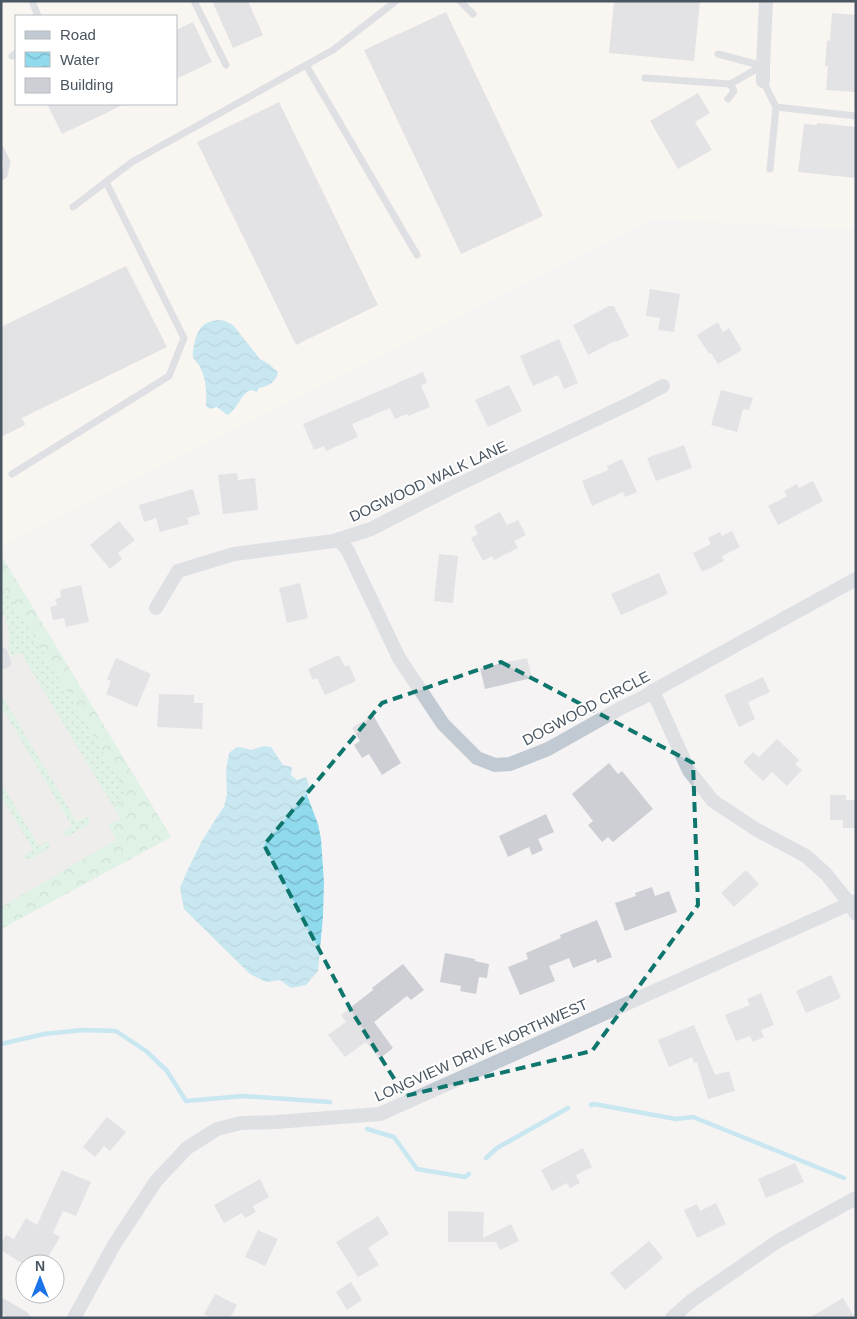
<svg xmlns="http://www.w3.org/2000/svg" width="857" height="1319" font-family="Arial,sans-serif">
	<defs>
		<pattern id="grass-dots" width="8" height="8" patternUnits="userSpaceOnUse" patternTransform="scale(1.25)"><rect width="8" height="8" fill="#c3f1d5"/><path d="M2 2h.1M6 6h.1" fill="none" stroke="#a0c6b0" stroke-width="1.8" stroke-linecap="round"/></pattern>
		<pattern id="forest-crowns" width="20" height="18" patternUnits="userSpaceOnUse" patternTransform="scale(1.25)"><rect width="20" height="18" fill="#c3f1d5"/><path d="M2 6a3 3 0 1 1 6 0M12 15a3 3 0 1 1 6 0" fill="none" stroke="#a0c6b0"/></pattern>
		<pattern id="water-waves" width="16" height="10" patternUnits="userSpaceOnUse" patternTransform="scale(1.25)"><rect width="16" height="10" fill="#90daee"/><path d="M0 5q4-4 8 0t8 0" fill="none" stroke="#78b4c4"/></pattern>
	</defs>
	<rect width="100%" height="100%" fill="#f5f3f3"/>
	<path fill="#fdf9ef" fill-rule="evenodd" d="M 1,1 L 856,1 L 856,230 L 653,219 L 1,547 ZM 16,16 L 176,16 L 176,104 L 16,104 Z"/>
	<polygon fill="#e6e4e5" points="1,555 171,837 1,929"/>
	<g fill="url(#grass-dots)">
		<path d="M 1,581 L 118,777 L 129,805 L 120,801 L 113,806 L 21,653 L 12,656 C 5,646 11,642 9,631 C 9,628 6,623 4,620 L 7,617 L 1,614 Z"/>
		<polygon points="1,694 77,822 87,817 90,820 89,824 69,836 64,835 64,832 72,826 1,706"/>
		<polygon points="1,783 39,846 47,841 49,842 50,847 49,848 31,859 24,859 25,855 33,850 1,795"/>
	</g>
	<polygon fill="url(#forest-crowns)" points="1,555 171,837 1,929 1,907 116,840 109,826 110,824 121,819 113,806 120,801 128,804 118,777 1,581"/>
	<g fill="url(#water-waves)">
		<path d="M 220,320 L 225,321 L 233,325 L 260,359 L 269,364 L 278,372 C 276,382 269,386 259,388 L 257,392 L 251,390 C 239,395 238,410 227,415 L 217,407 L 210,409 L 206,406 C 207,392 206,379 200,367 C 198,363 194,360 193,357 C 192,352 194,345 195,341 C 199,326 205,321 220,320 Z"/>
		<polygon points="264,746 271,747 283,765 292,767 291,775 297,780 306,777 309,785 307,795 318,824 321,839 324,883 323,916 318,971 306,985 291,988 280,980 266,982 250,974 184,909 180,888 188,869 202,841 217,817 224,807 227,794 226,770 229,753 237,747 244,748 251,750"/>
	</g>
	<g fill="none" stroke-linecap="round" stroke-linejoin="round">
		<g stroke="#90daee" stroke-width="4.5">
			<polyline points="1,1044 44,1034 83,1030 116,1031 146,1051 167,1071 186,1101 243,1096 330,1102"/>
			<polyline points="591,1105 594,1104 676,1119 693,1117 844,1178"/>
			<polyline points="367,1129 394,1137 417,1169 465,1177 469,1174"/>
			<polyline points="486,1158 497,1148 568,1108"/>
		</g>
	</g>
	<g fill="#cdcfd5">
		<polygon points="212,1 248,1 263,35 233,48"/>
		<polygon points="614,1 700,1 694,61 609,53"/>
		<polygon points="446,12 543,216 461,254 364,50"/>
		<polygon points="832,13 856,15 856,92 826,90 828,66 825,66 827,40 830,41"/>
		<polygon points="193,22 212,62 176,79 176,30"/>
		<polygon points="698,93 710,113 695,122 712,150 678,169 650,121"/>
		<polygon points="279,102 378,305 296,345 197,142"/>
		<polygon points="47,104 125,104 62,134"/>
		<polygon points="817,123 856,127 856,178 798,172 804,124 817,125"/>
		<polygon points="126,266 167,347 22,418 25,425 1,437 1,327"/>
		<polygon points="650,289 680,294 674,332 658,330 660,318 646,316"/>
		<polygon points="609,306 614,306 629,336 616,342 615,341 588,355 573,325"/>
		<polygon points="718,322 723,332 729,328 742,350 718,364 711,353 709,354 697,335"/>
		<polygon points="559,339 578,383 564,389 558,375 533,386 520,356"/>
		<polygon points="423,372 427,383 421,385 430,407 408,416 407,414 395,419 390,408 352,424 358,437 326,451 324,446 314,450 303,424"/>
		<polygon points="509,385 522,411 488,427 475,400"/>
		<polygon points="721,390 753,398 749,410 743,409 737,432 711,425"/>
		<polygon points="684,445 692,468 656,481 647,458"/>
		<polygon points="622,459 637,492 625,497 623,492 592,506 582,481 608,470 607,466"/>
		<polygon points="237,473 238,480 255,478 258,510 223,514 218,475"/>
		<polygon points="813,481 823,501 778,525 768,506 787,496 784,491 797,484 799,488"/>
		<polygon points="193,489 200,514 187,518 189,524 160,532 156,518 144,522 139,505"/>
		<polygon points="500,512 507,525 518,520 526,535 514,541 518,548 494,560 492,556 483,561 471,538 478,534 474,526"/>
		<polygon points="119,521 135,540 118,553 122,559 110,569 90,545"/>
		<polygon points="732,531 740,547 722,556 724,561 702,572 693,553 711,544 708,538 720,532 722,536"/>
		<polygon points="439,554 458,556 453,603 434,601"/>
		<polygon points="659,573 668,594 621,615 611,594"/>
		<polygon points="300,583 308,618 287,623 279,588"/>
		<polygon points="81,585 89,622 66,627 64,618 53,620 50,607 57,605 55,599 61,597 60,590"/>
		<polygon points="339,655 345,667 349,665 356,681 325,695 317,678 313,680 308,669"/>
		<polygon points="116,658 151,674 137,707 106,694 111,681 107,679"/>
		<polygon points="527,658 532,678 485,689 480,668"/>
		<polygon points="763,677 770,692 748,702 755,719 739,727 724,695"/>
		<polygon points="159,694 194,695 194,703 203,703 202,729 157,727"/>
		<polygon points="373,715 401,763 382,775 369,754 362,758 354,745 360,741 352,728"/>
		<polygon points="777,739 799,760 795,764 802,770 787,786 772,772 763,781 743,762 753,752 759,757"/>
		<polygon points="609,763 618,774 622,771 653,809 613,842 608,837 602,842 588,825 593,821 572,794"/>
		<polygon points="830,795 846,795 846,800 856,800 856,828 843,828 843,820 830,820"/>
		<polygon points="546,814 554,832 538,839 543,850 532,855 529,847 508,857 499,836"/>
		<polygon points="746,870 759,884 734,907 721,893"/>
		<polygon points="652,887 655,896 669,891 677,912 625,931 615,903 636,896 635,893"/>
		<polygon points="597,920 612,957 597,963 596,959 573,968 569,958 549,966 555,981 520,995 508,967 528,959 526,953 561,938 560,935"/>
		<polygon points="445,953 475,959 475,961 489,964 487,978 479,977 476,994 460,991 461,986 440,982"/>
		<polygon points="403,964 424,990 411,1000 407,996 374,1022 393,1048 379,1059 366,1042 345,1057 328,1035 346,1022 341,1015 373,990 372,988"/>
		<polygon points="831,975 841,998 806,1013 796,991"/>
		<polygon points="761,993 774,1025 761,1030 764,1037 753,1042 750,1036 736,1041 725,1015 750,1005 747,999"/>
		<polygon points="694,1025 715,1075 729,1071 735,1091 708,1099 697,1062 694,1063 692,1057 669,1067 658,1040"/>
		<polygon points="107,1117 126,1132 110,1151 104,1146 95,1157 83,1147"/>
		<polygon points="583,1148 592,1167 576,1175 580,1183 570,1188 567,1183 552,1191 541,1170"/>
		<polygon points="795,1163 804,1182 766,1198 758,1179"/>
		<polygon points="62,1170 91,1182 76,1216 63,1211 53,1233 60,1237 44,1264 23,1264 1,1250 1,1243 6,1235 14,1239 26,1218 37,1225"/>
		<polygon points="260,1179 269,1197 253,1206 256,1212 245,1218 242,1213 224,1223 214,1205"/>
		<polygon points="716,1203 726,1224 697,1238 684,1210 697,1204 700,1211"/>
		<polygon points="448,1211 484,1212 483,1238 511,1224 519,1241 500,1250 496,1242 448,1242"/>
		<polygon points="378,1216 389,1234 368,1248 379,1265 358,1277 336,1242"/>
		<polygon points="258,1230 278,1239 265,1266 245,1257"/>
		<polygon points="649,1241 663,1258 625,1290 610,1273"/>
		<polygon points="351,1282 362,1300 347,1310 336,1292"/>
		<polygon points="215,1294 237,1305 230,1318 211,1318 204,1314"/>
		<polygon points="843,1298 855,1318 809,1318"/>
	</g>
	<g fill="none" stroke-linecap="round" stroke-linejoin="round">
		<g stroke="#c1cad2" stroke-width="7">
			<polyline points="32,1 38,16"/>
			<polyline points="194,1 226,65"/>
			<polyline points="460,1 473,14"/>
			<polyline points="718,54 763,66"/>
			<polyline points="12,56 16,53"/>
			<polyline points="306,65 417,255"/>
			<polyline points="645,78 730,84 762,66"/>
			<polyline points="763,81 776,107 770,169"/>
			<polyline points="728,99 734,91 730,84"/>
			<polyline points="776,107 856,116"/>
			<polyline points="1,150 7,162 4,175 1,177"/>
			<polyline points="73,207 132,162 333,50 396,1"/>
			<polyline points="12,474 169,376 184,338 106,182"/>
		</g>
		<g stroke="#c1cad2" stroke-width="14">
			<polyline points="763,81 763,66 766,1"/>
			<polyline points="339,539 348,551 399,658 443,724 477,758 495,765 510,764 548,749 621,708 646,696 653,691 856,579"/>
			<polyline points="156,608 178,571 234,554 334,541 371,529 451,488 635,401 663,386"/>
			<polyline points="1,654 4,662"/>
			<polyline points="653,691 689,771 713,801 757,830 806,856 826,874 850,904 856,914"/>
			<polyline points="1,1305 23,1318"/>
			<polyline points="74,1318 114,1245 156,1181 187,1148 217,1129 241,1123 276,1122 380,1114 856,901"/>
			<polyline points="672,1318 691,1301 778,1241 856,1198"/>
		</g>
	</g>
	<path d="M0 0H857V1319H0ZM 501,662 L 693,763 L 698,905 L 592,1051 L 405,1096 L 352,1012 L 264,845 L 382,703 Z" fill="#f5f3f3" fill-opacity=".55" fill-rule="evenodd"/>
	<path fill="none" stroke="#0f766e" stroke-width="4" stroke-dasharray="10 6" stroke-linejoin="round" d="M 501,662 L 693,763 L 698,905 L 592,1051 L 405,1096 L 352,1012 L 264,845 L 382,703 Z"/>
	<g text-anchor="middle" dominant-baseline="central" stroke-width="4" stroke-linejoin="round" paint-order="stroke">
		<g font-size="15" fill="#4a5661" stroke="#fff">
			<text transform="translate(428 481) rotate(-25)">DOGWOOD WALK LANE</text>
			<text transform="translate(586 708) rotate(-28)">DOGWOOD CIRCLE</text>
			<text transform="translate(481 1050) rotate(-24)">LONGVIEW DRIVE NORTHWEST</text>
		</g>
	</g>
	<rect width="857" height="1319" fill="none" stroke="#4a5661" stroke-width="5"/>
	<rect x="15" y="15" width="162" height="90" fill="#ffffff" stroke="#b7bbc0"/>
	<rect x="25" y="31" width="25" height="8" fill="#c1cad2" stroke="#b7bbc0"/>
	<text x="60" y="40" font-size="15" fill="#4a5661">Road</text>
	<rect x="25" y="52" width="25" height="15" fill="url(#water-waves)" stroke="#b7bbc0"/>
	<text x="60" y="65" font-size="15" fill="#4a5661">Water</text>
	<rect x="25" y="78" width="25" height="15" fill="#cdcfd5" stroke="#b7bbc0"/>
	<text x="60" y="90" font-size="15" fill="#4a5661">Building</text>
	<g transform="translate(40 1279)"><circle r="24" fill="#ffffff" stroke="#b7bbc0"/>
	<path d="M0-4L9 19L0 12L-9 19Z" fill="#1a73e8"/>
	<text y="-8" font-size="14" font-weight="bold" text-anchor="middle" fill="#4a5661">N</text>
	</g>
</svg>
